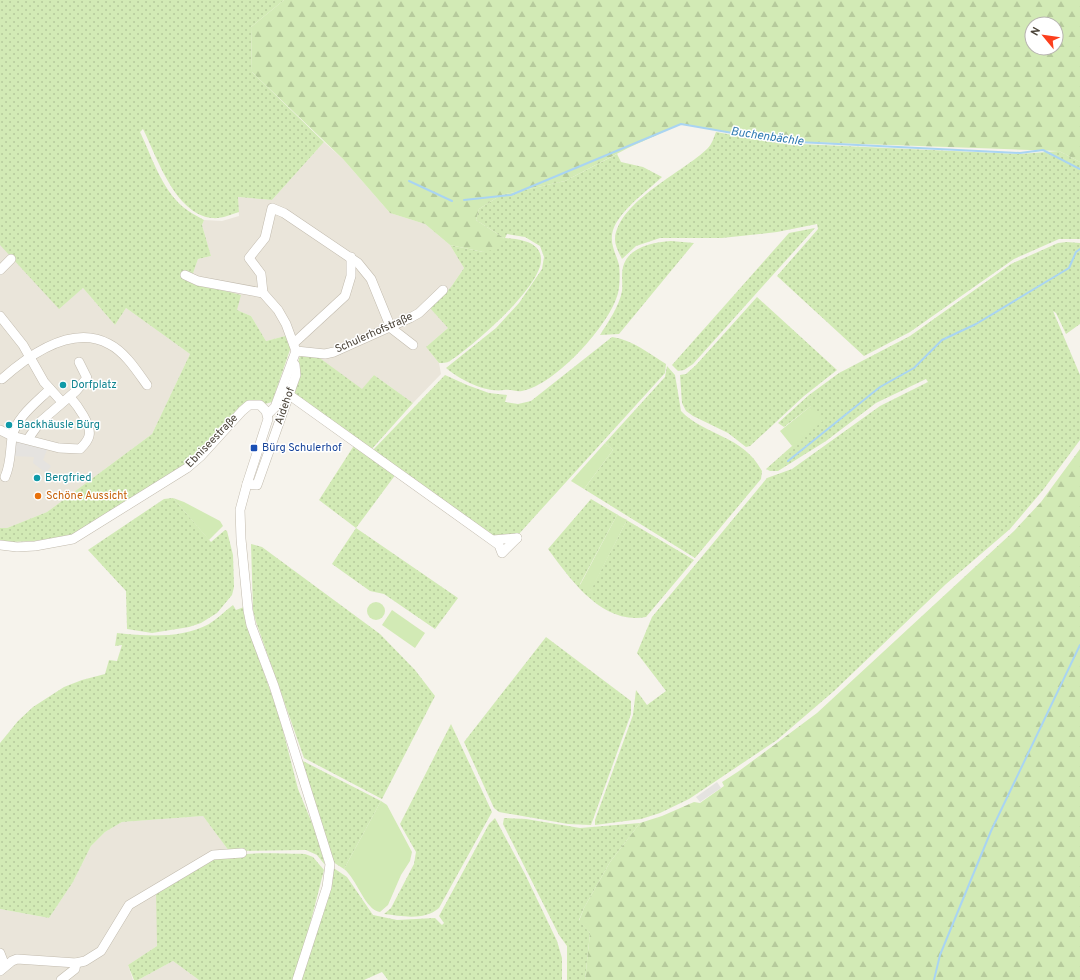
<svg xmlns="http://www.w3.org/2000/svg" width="1080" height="980" font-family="Overpass,sans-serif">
	<defs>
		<pattern id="grass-dots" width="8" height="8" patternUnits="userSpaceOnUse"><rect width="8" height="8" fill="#d2eab5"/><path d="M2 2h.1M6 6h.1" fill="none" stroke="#b6ca9c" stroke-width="1.8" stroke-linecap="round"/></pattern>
		<pattern id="forest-firs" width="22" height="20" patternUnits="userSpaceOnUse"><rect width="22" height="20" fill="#d2eab5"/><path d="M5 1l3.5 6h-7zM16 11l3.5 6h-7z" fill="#b6ca9c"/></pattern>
	</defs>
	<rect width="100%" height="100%" fill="#f6f3ec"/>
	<g fill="#eae5da">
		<polygon points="324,142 343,159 390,213 425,224 450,245 464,268 451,287 448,328 426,347 439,363 441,374 413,403 374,375 362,390 317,356 292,344 289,335 266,341 251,316 237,310 190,282 198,259 211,256 202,225 204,220 222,221 239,216 238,197 272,200"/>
		<polygon points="0,244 59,308 83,288 115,325 126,308 190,354 152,434 47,512 7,528 0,528"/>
		<polygon points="203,816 232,855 157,892 157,946 128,965 133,980 0,980 0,909 49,918 73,882 91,846 105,832 122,822"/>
		<polygon points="173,961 199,980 138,980"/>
	</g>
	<g fill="url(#grass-dots)" fill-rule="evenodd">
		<path d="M 0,0 L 284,0 L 251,27 L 252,72 L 324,142 L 272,200 L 238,197 L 239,212 C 230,215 221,219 212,218 C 175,214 157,157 143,129 L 140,132 C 152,157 161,188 183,207 C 189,212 197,216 204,220 L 202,225 L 211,256 L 198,259 L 190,282 L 241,295 L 237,310 L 251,316 L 266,341 L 289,335 L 292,344 L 272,402 L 265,404 L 253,401 L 185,466 L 75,535 L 53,540 L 11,542 L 0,540 L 0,528 L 7,528 L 47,512 L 152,434 L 190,354 L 126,308 L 115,325 L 83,288 L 59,309 L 0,245 Z"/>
		<path d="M 716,132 L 778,143 L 1020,154 L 1059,151 L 1080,162 L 1080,239 L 1059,239 L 1014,259 L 910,332 L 864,356 L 777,276 L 818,229 L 817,224 L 777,232 L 722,238 L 660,238 L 636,246 L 622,259 C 619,253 615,246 615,239 C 618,201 684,172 708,148 C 712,144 714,137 716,132 Z"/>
		<path d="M 617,154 L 621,162 L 643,167 L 662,177 C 647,191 620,210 613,230 C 609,244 616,253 619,265 C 620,272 620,286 618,293 C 610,325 555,385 522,391 C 516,392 509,389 504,390 C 486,393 460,380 446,368 L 496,328 L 519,303 L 542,269 L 544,257 L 540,246 L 525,237 L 507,234 L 505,238 C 518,239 540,241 541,258 C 544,285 472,347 450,361 C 447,363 442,363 439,363 L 426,347 L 448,328 L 430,308 L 451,287 L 464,268 L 450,245 L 483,252 L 504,238 L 476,220 L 479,209 L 501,195 L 565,181 Z"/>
		<polygon points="815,228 693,364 684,370 678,371 672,365 789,233"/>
		<path d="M 671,241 L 694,243 L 619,334 L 600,335 C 608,322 619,307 622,291 C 623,283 621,275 623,267 C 628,247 653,242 671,241 Z"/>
		<polygon points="1067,242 1080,243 1080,324 1066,334 1056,313 1053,311 1080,375 1080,440 1043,490 1010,529 946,584 834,691 777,740 689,799 660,813 641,819 595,825 595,820 633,715 636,690 647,705 666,691 637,653 652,617 767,478 792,469 880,406 928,382 926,379 876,403 826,441 778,471 770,471 766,469 792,446 811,406 784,427 778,423 809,395 839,373 910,336 1011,264 1058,243"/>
		<polygon points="757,297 837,370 804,396 750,446 746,447 728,433 693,416 686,411 682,403 680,375 686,374 696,365"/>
		<path d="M 612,337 C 633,340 648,353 666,364 L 665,373 L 518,535 L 491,537 L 374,454 L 374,449 L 445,375 L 467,385 L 489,393 L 507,395 L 505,402 L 518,404 L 531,401 Z"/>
		<polygon points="301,356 317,356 362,389 374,375 413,403 370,451 293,396 299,358"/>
		<path d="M 667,366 L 675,375 L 681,411 C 705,436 743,435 762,471 L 761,479 L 695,558 L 584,489 L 613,450 L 605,443 L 665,377 Z"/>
		<polygon points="355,444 396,474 356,528 458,598 435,629 384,594 370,591 332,564 356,528 319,500"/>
		<polygon points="173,498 211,542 225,530 227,531 233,555 234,587 232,595 217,613 201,623 189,627 152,633 127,629 126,591 88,550 164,499"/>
		<path d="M 591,499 L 694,560 L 646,617 C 602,625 571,580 548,549 ZM 617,515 L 627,520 L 589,593 L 580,584 Z"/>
		<polygon points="251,544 262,547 380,634 415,670 435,696 382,799 304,758 256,622 253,610"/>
		<path d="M 233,605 L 236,610 L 244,607 L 249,631 L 279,715 L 298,789 L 316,833 L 325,865 L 317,855 L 306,850 L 229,851 L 203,816 L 122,822 L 105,832 L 91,846 L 73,882 L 49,918 L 0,909 L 0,743 L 18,721 L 33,707 L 64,687 L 82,680 L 105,674 L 109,660 L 117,661 L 122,645 L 115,646 L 117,633 C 147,636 181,639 209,624 C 217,619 225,611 233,605 Z"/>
		<polygon points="546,637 631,701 631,714 591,825 568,824 499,812 494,808 464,742"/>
		<path d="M 451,724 L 492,812 L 439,908 C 424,921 402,916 384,914 L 391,908 L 414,864 L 416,852 L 400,824 Z"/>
		<polygon points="299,759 381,801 344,869 333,862"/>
		<polygon points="495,818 525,874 557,941 562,958 562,980 388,980 382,972 364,980 299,980 332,867 347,877 373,915 397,920 435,918 442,925 444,923 439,916 489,824"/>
		<polygon points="504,818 526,819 580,828 640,823 610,862 584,908 579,920 590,933 585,980 567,980 567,946 559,935 503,824"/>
		<path d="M 305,854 L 313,857 L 324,870 L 306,940 L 293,980 L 199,980 L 173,961 L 138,980 L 134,980 L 128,965 L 157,946 L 156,892 C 176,880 196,865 218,858 C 238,851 282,854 305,854 Z"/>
	</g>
	<g fill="url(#forest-firs)" fill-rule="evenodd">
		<path d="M 284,0 L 1080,0 L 1080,162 L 1059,151 L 778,141 L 681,124 L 628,148 L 565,181 L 501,195 L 479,209 L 476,220 L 504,238 L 497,249 L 483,252 L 450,245 L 425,224 L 390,213 L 343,159 L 252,72 L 251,27 ZM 1032,24 L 1056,24 L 1056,48 L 1032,48 Z"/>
		<polygon points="1080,449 1080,980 585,980 590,933 579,921 584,908 610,862 640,823 662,816 694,802 700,803 724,786 722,782 739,771 817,713 1014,531 1041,502"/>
	</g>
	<g fill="#d2eab5">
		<polygon points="811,406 823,421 792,446 780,431"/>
		<polygon points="605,443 613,450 584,489 571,481"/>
		<polygon points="173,498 184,502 220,521 223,526 209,540"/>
		<polygon points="617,515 627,520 589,594 580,585"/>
		<circle cx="376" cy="611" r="9"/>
		<polygon points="392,610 425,633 415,648 382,625"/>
		<path d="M 381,801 L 387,805 L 412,852 L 410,861 L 401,875 L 388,905 L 380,912 C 365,910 357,879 344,869 Z"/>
	</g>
	<g fill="#e5e3e0">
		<polygon points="16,441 48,447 43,460 51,466 46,473 33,463 34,457 13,456"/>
		<polygon points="717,782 721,788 700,802 696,797"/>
	</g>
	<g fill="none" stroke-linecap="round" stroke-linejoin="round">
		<g stroke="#a9d4f2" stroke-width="2">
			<polyline points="409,181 452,201"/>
			<polyline points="464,200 511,195 681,124 778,141 1020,153 1043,150 1080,169"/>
			<polyline points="788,461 880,387 914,368 942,340 976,324 1069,268 1076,252 1080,249"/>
			<polyline points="934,980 940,955 991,831 1080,645"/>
		</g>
		<g stroke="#c2bbae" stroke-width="10">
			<g id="minor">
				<polyline points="0,270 11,259"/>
				<polyline points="185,275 198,281 263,293 278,310 286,324 296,351 275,407 268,414"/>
				<polyline points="263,293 261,274 249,258 265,238 272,208 284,213 358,263 371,279 391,328 413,345"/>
				<polyline points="0,316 23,345 44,382 62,402"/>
				<polyline points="294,343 345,296 351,276 351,257"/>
				<polyline points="296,351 325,354 334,352 410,318 419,313 443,290"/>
				<path d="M 2,379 C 29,355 72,324 109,344 C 125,352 137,371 147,385"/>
				<polyline points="288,394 499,545 502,553 517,538"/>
				<path d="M 0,430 L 12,436 L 59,448 L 80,449 C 84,445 88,441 89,436 C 92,425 77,405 70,397"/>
				<polyline points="28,439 40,422 76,391 87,378 79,362"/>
				<path d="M 5,477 C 11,464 10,451 12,438 C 15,418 37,402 50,389"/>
				<polyline points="247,484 257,485 296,375 295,365 292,362"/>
				<polyline points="493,540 517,538"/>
				<polyline points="0,545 17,547 35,546 73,539 187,468 201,456 242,411 249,405 260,405 266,411 268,419 247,484 240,510 241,539 248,610 251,625 274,686 330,864 327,887 297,980"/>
				<polyline points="0,953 5,966"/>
				<polyline points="0,971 12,961 17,959 76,963 85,961 101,951 129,905 213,855 242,853"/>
				<polyline points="61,980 75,969 76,963"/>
			</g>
		</g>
		<use href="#minor" stroke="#fff" stroke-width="9"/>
	</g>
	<g fill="#0f9aa8" stroke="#fff" stroke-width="1.5">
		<circle cx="63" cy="385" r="4"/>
		<circle cx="9" cy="425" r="4"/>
		<circle cx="37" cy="478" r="4"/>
	</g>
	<rect fill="#1a4fb4" stroke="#fff" stroke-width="1.5" x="250" y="444" width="8" height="8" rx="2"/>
	<circle fill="#e8710a" stroke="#fff" stroke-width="1.5" cx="38" cy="496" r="4"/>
	<g text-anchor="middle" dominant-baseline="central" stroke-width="3" stroke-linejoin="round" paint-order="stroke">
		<g font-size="11" fill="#4b4439" stroke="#fff">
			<text transform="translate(374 333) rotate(-24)">Schulerhofstraße</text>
			<text transform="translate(285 406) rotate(-71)">Aidehof</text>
			<text transform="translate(212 441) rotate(-46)">Ebniseestraße</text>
		</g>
		<g font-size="11" fill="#0d838f" stroke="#fff" text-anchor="start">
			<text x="71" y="385">Dorfplatz</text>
			<text x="17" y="425">Backhäusle Bürg</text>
			<text x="45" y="478">Bergfried</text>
		</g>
		<g font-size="11" fill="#164399" stroke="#fff" text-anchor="start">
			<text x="262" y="448">Bürg Schulerhof</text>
		</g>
		<g font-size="11" fill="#c56008" stroke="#fff" text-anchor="start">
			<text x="46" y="496">Schöne Aussicht</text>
		</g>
		<g font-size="12" font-style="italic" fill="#2e7ab2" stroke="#fff">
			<text transform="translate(767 137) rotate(8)">Buchenbächle</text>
		</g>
	</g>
	<g transform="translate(1044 36) rotate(299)"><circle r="19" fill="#ffffff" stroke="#b7b4b0"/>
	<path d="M0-3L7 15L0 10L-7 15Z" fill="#fc3f1d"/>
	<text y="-6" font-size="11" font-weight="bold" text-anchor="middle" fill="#4b4439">N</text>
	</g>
</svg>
